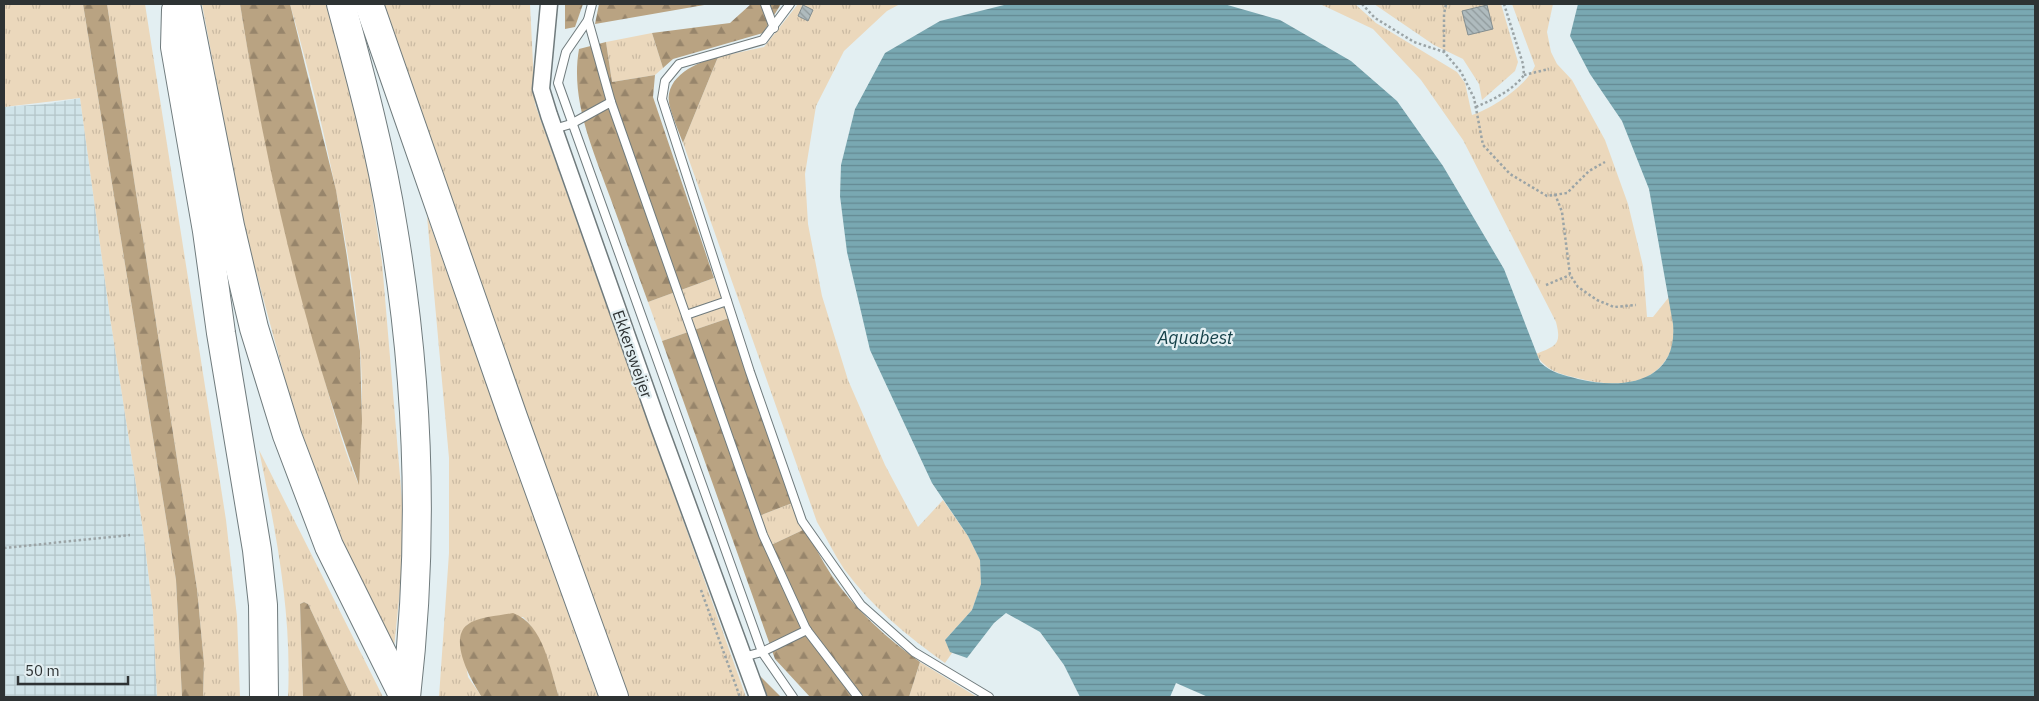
<svg xmlns="http://www.w3.org/2000/svg" width="2039" height="701" font-family="'IBM Plex Sans',sans-serif">
	<defs>
		<pattern id="industrial-grid" width="8" height="8" patternUnits="userSpaceOnUse" patternTransform="scale(1.25)"><rect width="8" height="8" fill="#d0e4e9"/><path d="M0 4h8M4 0v8" fill="none" stroke="#b3c4c8"/></pattern>
		<pattern id="grass-tufts" width="24" height="20" patternUnits="userSpaceOnUse" patternTransform="scale(1.25)"><rect width="24" height="20" fill="#ebd8bc"/><path d="M3 7l-1-3M5 7V3M7 7l1-3M15 17l-1-3M17 17v-4M19 17l1-3" fill="none" stroke="#cabaa2"/></pattern>
		<pattern id="forest-firs" width="22" height="20" patternUnits="userSpaceOnUse" patternTransform="scale(1.25)"><rect width="22" height="20" fill="#b9a382"/><path d="M5 1l3.5 6h-7zM16 11l3.5 6h-7z" fill="#97856b"/></pattern>
		<pattern id="water-rules" width="6" height="5" patternUnits="userSpaceOnUse" patternTransform="scale(1.25)"><rect width="6" height="5" fill="#79a8b2"/><path d="M0 2.5h6" fill="none" stroke="#648992"/></pattern>
		<pattern id="building-back-hatch" width="6" height="6" patternUnits="userSpaceOnUse" patternTransform="scale(1.25)"><rect width="6" height="6" fill="#afbbbe"/><path d="M-1 5l2 2M0 0l6 6M5-1l2 2" fill="none" stroke="#8f999b"/></pattern>
	</defs>
	<rect width="100%" height="100%" fill="#e3eff2"/>
	<polygon fill="url(#industrial-grid)" points="80,98 110,317 143,530 153,612 157,697 4,697 4,107 46,104"/>
	<g fill="url(#grass-tufts)">
		<polygon points="4,4 83,4 176,580 182,697 157,697 153,612 143,530 110,317 80,98 4,107"/>
		<polygon points="107,4 145,4 226,520 237,617 240,697 203,697 204,663 197,589"/>
		<path d="M 202,4 L 240,4 C 259,121 284,236 316,349 C 329,394 340,441 358,483 C 361,439 364,394 360,350 C 349,233 322,117 290,4 L 331,4 L 357,96 L 382,262 L 403,512 L 401,581 L 394,647 L 343,542 L 294,412 L 243,224 Z"/>
		<polygon points="381,4 530,4 535,104 746,697 626,697"/>
		<path d="M 798,4 L 900,4 L 887,11 L 844,51 L 816,106 L 805,174 L 808,224 L 822,296 L 848,380 L 885,465 L 918,527 L 943,500 L 968,536 L 980,560 L 981,584 L 972,610 L 945,640 L 952,653 L 945,663 C 907,636 872,607 844,569 C 834,554 826,537 817,522 L 683,143 L 718,57 L 764,47 Z"/>
		<path d="M 1320,4 L 1355,4 L 1376,23 L 1457,72 L 1465,83 L 1472,115 C 1492,109 1527,85 1535,66 L 1512,4 L 1553,4 L 1547,32 L 1551,52 L 1557,64 L 1572,80 L 1605,140 L 1628,204 L 1643,266 L 1647,317 L 1653,317 L 1669,297 C 1672,315 1677,333 1671,350 C 1655,389 1611,387 1577,378 C 1560,374 1546,371 1536,354 C 1556,346 1562,345 1556,322 L 1463,140 L 1421,80 L 1373,29 Z"/>
		<polygon points="1374,4 1501,4 1518,62 1515,71 1482,100 1479,84 1463,59 1434,45"/>
		<polygon points="652,33 663,68 655,75 612,82 606,42"/>
		<path d="M 427,216 L 598,697 L 559,697 C 550,670 544,637 523,617 L 483,618 L 467,625 L 461,635 L 468,677 L 482,697 L 439,697 L 449,553 L 449,458 Z"/>
		<polygon points="714,278 729,318 662,341 648,302"/>
		<path d="M 259,450 L 383,697 L 352,697 L 308,604 L 304,602 L 300,604 L 303,697 L 288,697 C 292,613 276,532 259,450 Z"/>
		<polygon points="795,502 805,529 769,546 756,517"/>
		<polygon points="920,662 977,697 909,697"/>
	</g>
	<g fill="url(#forest-firs)">
		<polygon points="83,4 107,4 197,589 204,663 203,697 182,697 176,580"/>
		<path d="M 240,4 L 290,4 L 336,190 L 347,257 L 360,351 L 362,421 L 359,485 C 303,329 266,167 240,4 Z"/>
		<polygon points="565,4 583,4 575,27 565,29"/>
		<polygon points="599,4 710,4 595,24"/>
		<polygon points="751,4 781,4 763,33 673,59 663,68 652,33 730,23"/>
		<path d="M 606,42 L 612,82 L 655,75 L 653,97 L 714,278 L 648,302 C 635,267 623,232 610,197 C 593,150 570,100 579,49 Z"/>
		<path d="M 718,57 L 683,143 C 678,130 672,116 669,103 C 665,76 697,62 718,57 Z"/>
		<path d="M 729,318 L 795,502 L 756,517 L 769,546 L 805,529 C 814,544 822,561 832,576 C 855,609 887,639 920,662 L 909,697 L 810,697 L 775,659 L 662,341 Z"/>
		<polygon points="304,602 308,604 352,697 303,697 300,604"/>
		<path d="M 513,613 C 544,624 550,670 559,697 L 482,697 C 472,682 448,640 467,625 C 479,616 500,616 513,613 Z"/>
		<polygon points="759,675 781,697 767,697"/>
	</g>
	<path fill="url(#water-rules)" d="M 1008,4 L 1224,4 L 1280,20 L 1351,61 L 1397,101 L 1443,166 L 1504,269 L 1540,362 C 1551,373 1564,375 1578,379 C 1623,390 1678,383 1673,324 L 1649,189 L 1622,121 L 1590,74 L 1570,36 L 1578,4 L 2035,4 L 2035,697 L 1080,697 L 1064,665 L 1040,632 L 1006,613 L 994,623 L 967,658 L 950,652 L 945,640 L 972,610 L 981,584 L 980,560 L 968,536 L 932,483 L 870,350 L 847,252 L 840,196 L 841,165 L 855,109 L 885,53 L 940,21 Z"/>
	<polygon fill="#e3eff2" points="1176,683 1208,697 1170,697"/>
	<g fill="url(#building-back-hatch)" stroke="#838e90">
		<polygon points="803,5 813,10 808,21 798,16"/>
		<polygon points="1487,5 1493,29 1468,35 1462,11"/>
	</g>
	<g fill="none" stroke-linecap="round" stroke-linejoin="round">
		<g stroke="#707b7d" stroke-width="10">
			<g id="lane">
				<polyline points="592,4 588,20 566,52 558,83 762,652 793,697"/>
				<polyline points="765,4 774,28"/>
				<polyline points="790,4 763,40 679,64 665,81 662,99 750,372 802,521 861,605 914,652 989,697"/>
				<polyline points="588,20 611,102"/>
				<polyline points="554,129 571,124 611,102 763,535 806,629 858,697"/>
				<polyline points="686,315 727,301"/>
				<polyline points="743,657 762,652 807,630"/>
			</g>
		</g>
		<g stroke="#707b7d" stroke-width="19">
			<polyline id="street" points="549,4 541,89 549,115 658,424 758,697"/>
		</g>
		<g stroke="#707b7d" stroke-width="30">
			<g id="highway">
				<polyline points="186,4 230,226 254,328 287,435 329,546 404,697"/>
				<path d="M 341,4 C 361,78 381,152 393,228 C 419,382 424,542 406,697"/>
				<polyline points="369,4 513,417 614,697"/>
				<polyline points="176,10 175,47 207,231 221,333 257,550 263,605 264,697"/>
			</g>
		</g>
		<g stroke="#9ba4a6" stroke-width="2.5" stroke-dasharray="2.5 2.5" stroke-linecap="butt">
			<polyline points="1362,4 1375,18 1414,42 1444,52 1461,72 1474,98 1483,145 1510,174 1547,196 1567,193 1589,171 1605,162"/>
			<polyline points="1444,52 1444,14 1446,4"/>
			<polyline points="1524,75 1549,69"/>
			<path d="M 1476,107 C 1494,99 1512,91 1524,75 L 1523,64 L 1504,4"/>
			<polyline points="1555,194 1562,212 1570,275 1578,287 1597,300 1614,307 1636,305"/>
			<polyline points="1546,285 1570,275"/>
			<polyline points="4,548 130,535"/>
			<polyline points="701,590 740,697"/>
		</g>
		<use href="#lane" stroke="#fff" stroke-width="8"/>
		<use href="#street" stroke="#fff" stroke-width="16"/>
		<use href="#highway" stroke="#fff" stroke-width="28"/>
	</g>
	<g text-anchor="middle" dominant-baseline="central" stroke-width="4.5" stroke-linejoin="round" paint-order="stroke">
		<g font-size="16" fill="#2e3334" stroke="#e3eff2">
			<text transform="translate(633 354) rotate(71)">Ekkersweijer</text>
		</g>
		<g font-size="18" font-style="italic" fill="#144048" stroke="#e3eff2">
			<text x="1195" y="337">Aquabest</text>
		</g>
	</g>
	<rect width="2039" height="701" fill="none" stroke="#2e3334" stroke-width="10"/>
	<path d="M18 676v8h110v-8" fill="none" stroke="#2e3334" stroke-width="2.5"/>
	<text x="25" y="676" font-size="15" fill="#2e3334" stroke="#e3eff2" stroke-width="4" paint-order="stroke">50 m</text>
</svg>
